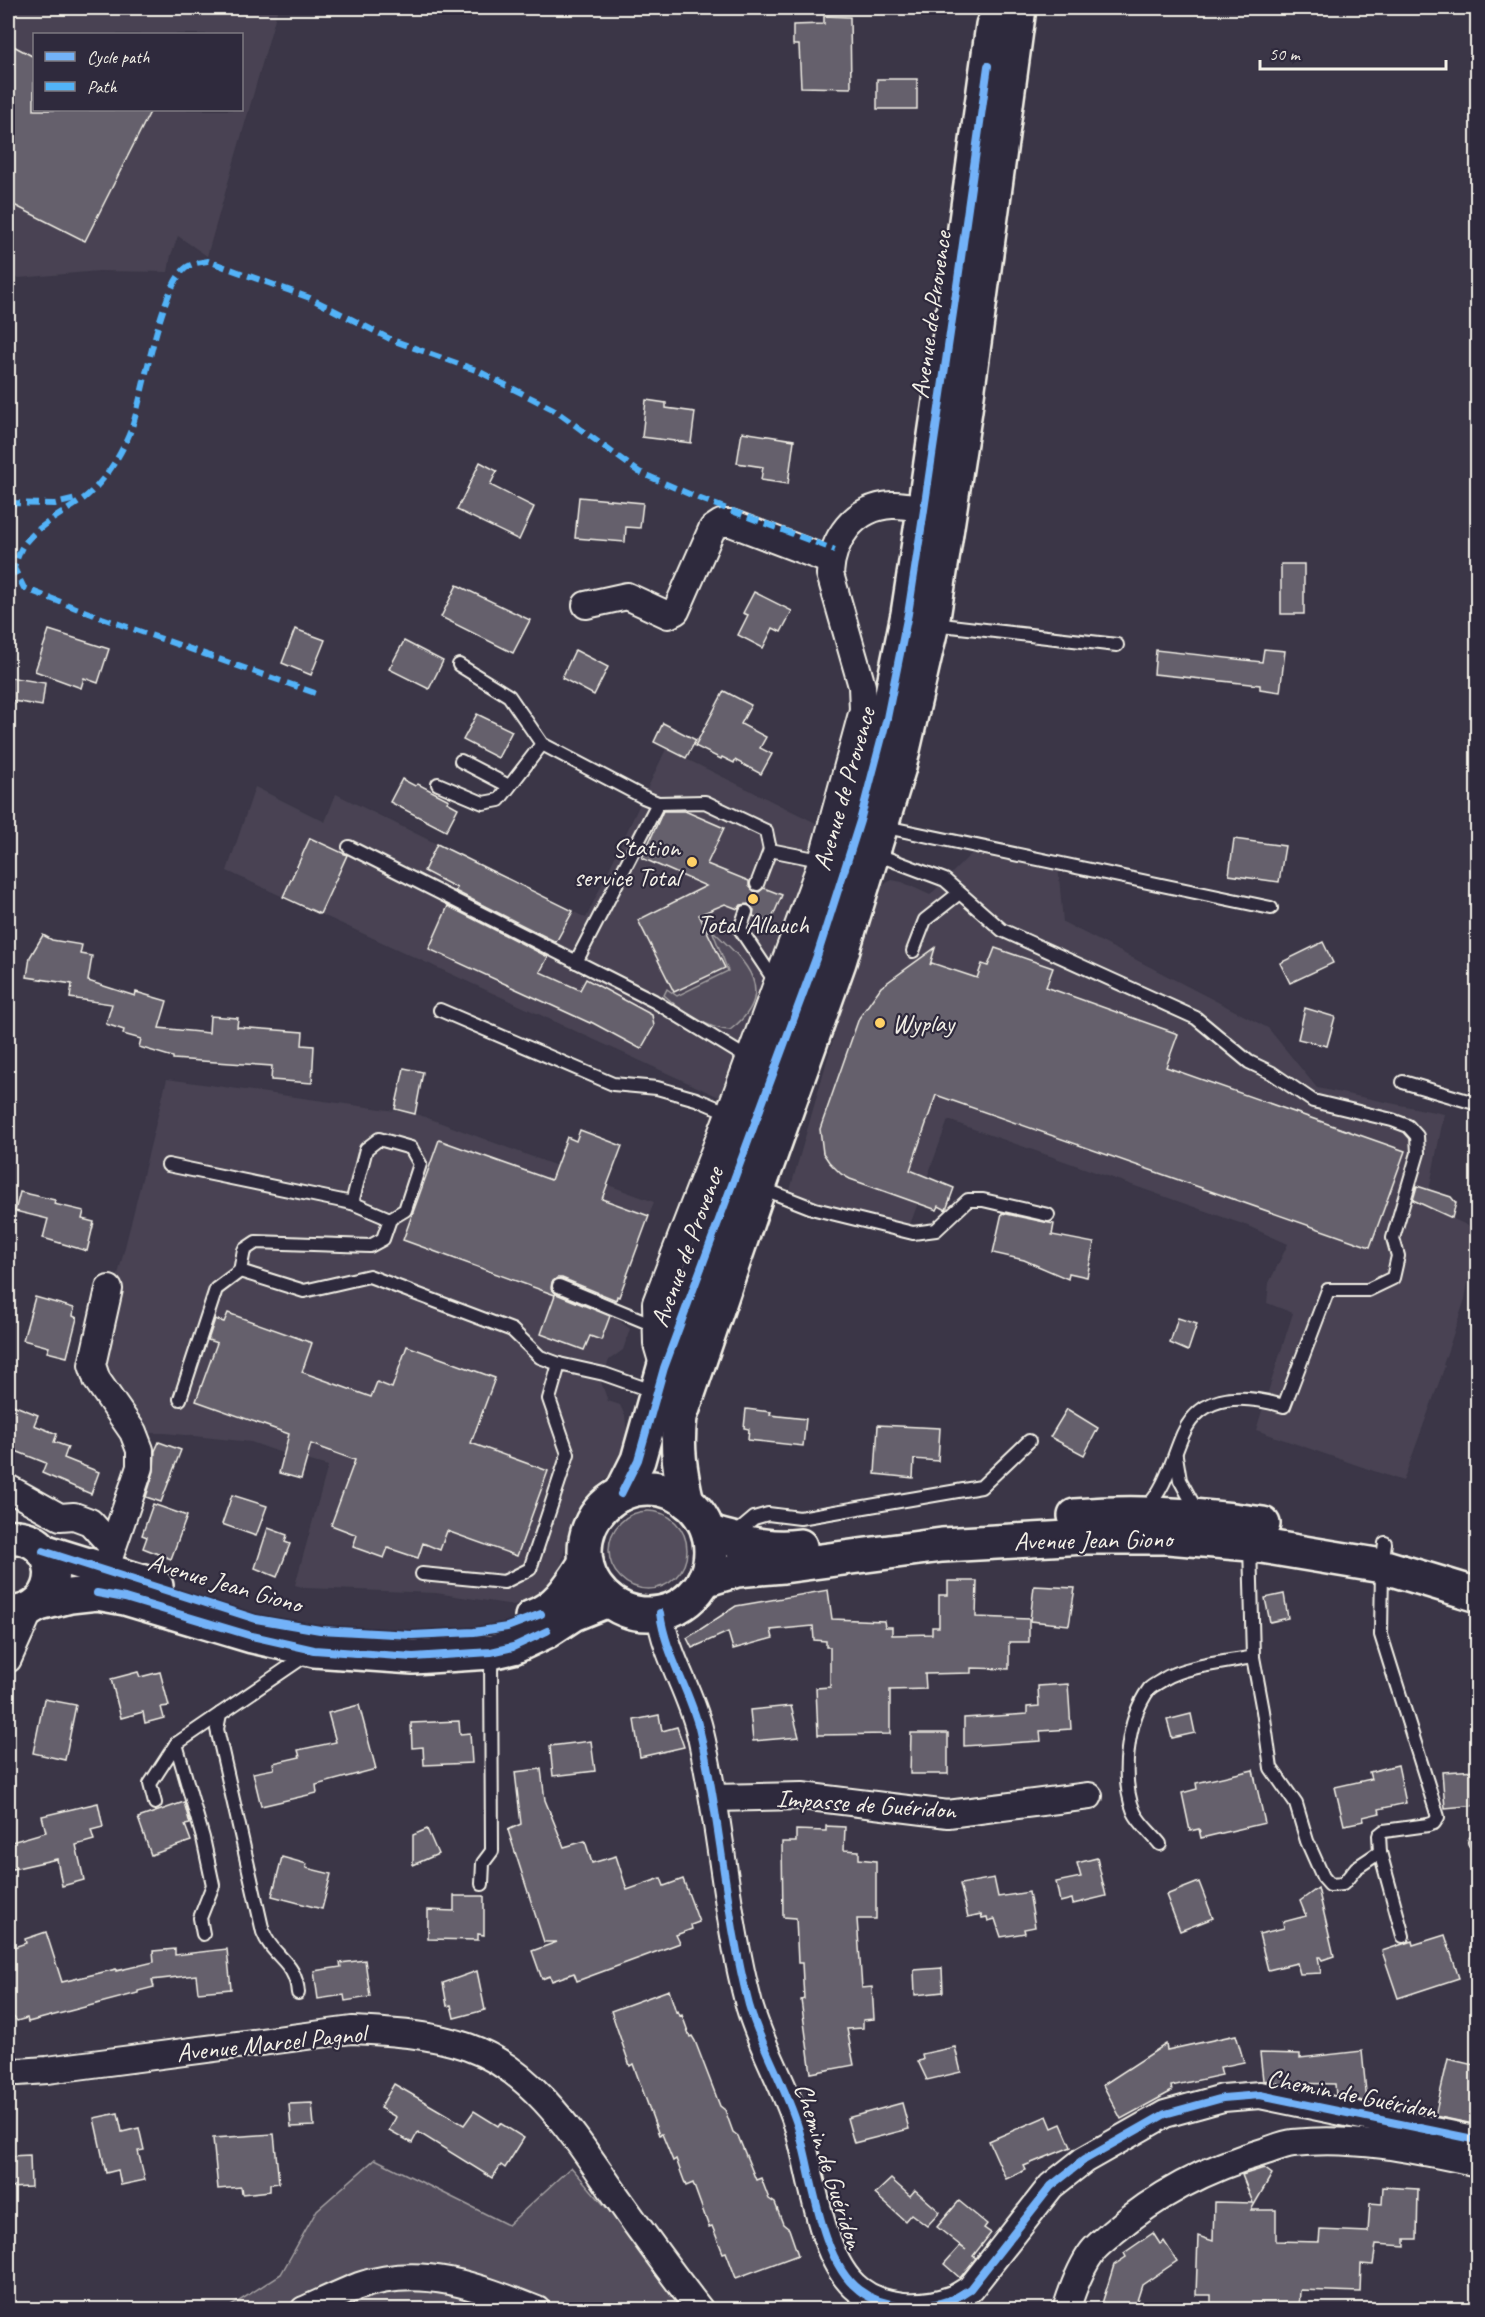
<svg xmlns="http://www.w3.org/2000/svg" width="1485" height="2317" font-family="Caveat,sans-serif">
	<rect width="100%" height="100%" fill="#3b3647"/>
	<filter id="ink" filterUnits="userSpaceOnUse"><feTurbulence type="fractalNoise" baseFrequency=".0167" numOctaves="2"/><feDisplacementMap in="SourceGraphic" scale="12" xChannelSelector="R" yChannelSelector="G"/><feConvolveMatrix kernelMatrix="1 2 1 2 8 2 1 2 1" color-interpolation-filters="sRGB"/></filter>
	<g filter="url(#ink)">
		<g fill="#484352" fill-rule="evenodd">
			<path d="M 8,8 L 278,8 L 207,256 L 178,236 L 171,255 L 168,272 L 99,271 L 19,278 L 8,277 ZM 34,34 L 242,34 L 242,110 L 34,110 Z"/>
			<polygon points="666,749 822,826 719,1097 227,871 255,787 325,822 336,794 586,918"/>
			<polygon points="975,850 1058,865 1063,922 1268,1028 1317,1088 1444,1114 1426,1206 1477,1230 1465,1299 1443,1365 1445,1366 1403,1481 1256,1430 1293,1313 1267,1303 1269,1283 1288,1244 1248,1226 948,1120 910,1225 823,1205 790,1190 874,896 882,885 892,880 902,882 930,895"/>
			<polygon points="167,1079 417,1114 654,1202 612,1315 630,1329 623,1350 609,1360 601,1382 608,1401 620,1405 625,1416 627,1434 623,1455 616,1470 584,1498 573,1516 559,1572 544,1592 514,1605 436,1593 306,1588 295,1585 328,1466 282,1453 251,1442 165,1433 140,1433 99,1366 116,1283"/>
		</g>
		<g fill="#534e5c" stroke="#a4a0a2" stroke-width="1.5">
			<path d="M 712,930 C 745,961 780,992 730,1030 C 707,1029 681,1011 664,995 L 667,989 L 677,996 L 728,971 Z"/>
			<circle cx="648" cy="1550" r="39"/>
			<polygon points="375,2159 508,2225 571,2167 664,2274 686,2310 225,2310 281,2274 317,2210"/>
		</g>
		<g fill="#65616c" stroke="#f4f1e8" stroke-width="1.5">
			<polygon points="824,16 850,17 851,88 801,87 799,45 793,45 793,25 824,24"/>
			<polygon points="8,43 34,57 34,110 151,110 85,241 8,202"/>
			<rect x="877" y="79" width="40" height="30"/>
			<polygon points="646,400 666,403 666,408 695,412 691,443 642,437"/>
			<polygon points="742,432 794,440 788,484 761,480 763,467 737,463"/>
			<polygon points="480,462 497,471 490,485 534,507 519,540 457,510"/>
			<polygon points="579,497 643,503 640,528 626,527 625,542 575,538"/>
			<rect x="1281" y="564" width="23" height="50"/>
			<polygon points="457,585 530,620 513,653 441,617"/>
			<polygon points="754,592 792,611 781,632 773,628 763,648 738,635 748,615 743,613"/>
			<polygon points="295,629 325,640 311,675 282,663"/>
			<polygon points="49,630 109,649 98,683 84,678 81,688 35,671"/>
			<polygon points="404,641 443,661 429,689 389,669"/>
			<polygon points="1264,649 1285,651 1280,692 1260,689 1260,685 1154,674 1156,650 1262,662"/>
			<polygon points="575,650 608,667 594,695 562,678"/>
			<polygon points="8,677 45,683 42,706 8,700"/>
			<polygon points="724,691 751,705 741,724 766,737 760,748 772,754 761,774 735,760 734,763 722,757 721,759 695,746"/>
			<polygon points="477,714 512,731 498,758 463,740"/>
			<polygon points="663,723 696,740 686,758 654,742"/>
			<polygon points="402,779 415,786 418,784 449,800 447,802 458,808 446,831 390,802"/>
			<polygon points="663,811 685,811 724,828 707,864 749,881 749,886 754,891 759,892 764,888 782,895 770,923 753,916 754,910 748,904 741,905 738,909 725,904 699,915 725,968 674,992 638,920 706,886 642,858"/>
			<polygon points="310,838 347,855 320,914 283,897"/>
			<polygon points="1234,839 1285,846 1279,882 1229,875"/>
			<polygon points="437,844 573,911 556,942 455,891 457,888 424,871"/>
			<polygon points="448,906 548,957 540,972 580,990 586,979 652,1015 654,1026 641,1049 591,1022 590,1023 429,949"/>
			<polygon points="43,935 52,940 82,945 80,954 92,956 88,981 135,996 136,992 167,1001 159,1028 209,1033 210,1016 238,1018 237,1027 303,1032 302,1045 314,1046 312,1083 271,1080 272,1066 173,1059 173,1057 139,1047 141,1039 123,1034 124,1030 106,1024 112,1004 70,998 72,984 27,977 30,957"/>
			<polygon points="1323,942 1333,963 1290,983 1280,963"/>
			<polygon points="935,948 930,965 932,963 977,978 982,964 988,966 995,948 1053,968 1046,987 1178,1034 1166,1067 1405,1151 1370,1247 936,1095 910,1170 954,1188 946,1210 939,1206 937,1210 850,1179 841,1174 829,1162 823,1153 820,1129 859,1018 881,987"/>
			<polygon points="1305,1008 1335,1017 1327,1046 1298,1039"/>
			<polygon points="404,1068 423,1072 415,1114 395,1109"/>
			<polygon points="580,1130 622,1146 602,1199 649,1216 619,1297 617,1296 616,1300 562,1278 557,1278 552,1282 551,1288 556,1294 610,1316 601,1340 590,1336 584,1350 541,1334 555,1295 403,1240 439,1140 551,1180 567,1137 576,1141"/>
			<polygon points="1417,1186 1451,1197 1456,1203 1452,1218 1413,1200"/>
			<polygon points="20,1192 55,1200 54,1204 84,1211 82,1219 94,1222 87,1251 43,1238 48,1219 15,1211"/>
			<polygon points="1002,1213 1054,1224 1052,1235 1094,1243 1087,1277 1069,1273 1068,1279 1024,1260 993,1253"/>
			<polygon points="35,1297 74,1308 73,1316 77,1318 67,1357 47,1352 49,1347 23,1340"/>
			<polygon points="228,1313 312,1343 302,1372 371,1397 377,1382 392,1388 407,1346 495,1378 471,1443 548,1471 517,1556 447,1531 440,1550 423,1543 418,1558 388,1548 384,1558 353,1547 357,1535 331,1525 355,1460 311,1444 301,1479 279,1473 289,1434 196,1401 217,1343 208,1340 215,1319 224,1322"/>
			<polygon points="1178,1318 1197,1324 1188,1351 1170,1343"/>
			<polygon points="8,1403 38,1415 34,1425 57,1434 54,1442 68,1447 64,1458 99,1472 91,1494 42,1473 46,1463 8,1448"/>
			<polygon points="746,1409 771,1412 770,1415 806,1419 803,1446 748,1440 749,1429 744,1428"/>
			<polygon points="1067,1409 1098,1428 1084,1455 1050,1437"/>
			<polygon points="878,1425 940,1428 938,1461 914,1459 913,1478 875,1474"/>
			<polygon points="159,1442 181,1450 161,1502 146,1497 154,1471 155,1451"/>
			<polygon points="232,1495 267,1506 256,1536 222,1524"/>
			<polygon points="153,1504 187,1516 171,1559 143,1548 147,1537 142,1535"/>
			<polygon points="268,1528 287,1535 285,1542 290,1544 277,1577 255,1568"/>
			<polygon points="948,1581 977,1581 976,1617 1029,1619 1029,1642 1009,1642 1009,1669 971,1668 971,1673 925,1674 926,1689 890,1690 890,1734 818,1735 816,1688 830,1687 830,1647 826,1647 826,1641 814,1640 813,1626 771,1630 773,1638 733,1649 728,1632 692,1648 687,1638 736,1606 828,1590 832,1619 884,1621 885,1627 892,1627 892,1635 932,1634 932,1627 939,1627 939,1595 948,1595"/>
			<polygon points="1034,1586 1075,1588 1069,1625 1030,1621"/>
			<polygon points="1284,1594 1288,1618 1270,1622 1265,1598"/>
			<polygon points="138,1672 140,1677 160,1672 169,1706 161,1707 164,1718 145,1723 143,1712 121,1718 111,1679"/>
			<polygon points="1068,1684 1071,1729 1040,1731 1041,1741 964,1746 964,1718 1027,1714 1027,1707 1039,1706 1038,1686"/>
			<polygon points="44,1699 76,1705 65,1760 33,1753"/>
			<polygon points="359,1705 376,1769 316,1785 317,1793 261,1806 253,1773 274,1769 273,1763 300,1757 298,1750 336,1742 328,1713"/>
			<polygon points="791,1706 799,1737 753,1741 750,1710"/>
			<polygon points="1191,1714 1195,1733 1172,1738 1167,1720"/>
			<polygon points="659,1715 662,1731 677,1727 684,1747 640,1757 634,1720"/>
			<polygon points="459,1721 460,1734 470,1733 472,1763 424,1765 423,1747 412,1748 411,1723"/>
			<polygon points="911,1733 948,1733 948,1774 910,1774"/>
			<polygon points="591,1741 595,1771 553,1776 550,1746"/>
			<polygon points="1398,1765 1406,1803 1379,1809 1380,1813 1363,1817 1364,1821 1344,1825 1335,1787 1371,1779 1369,1772"/>
			<polygon points="541,1769 545,1800 564,1847 585,1841 592,1863 616,1856 627,1890 661,1878 664,1886 683,1879 699,1922 691,1925 692,1929 676,1935 680,1943 577,1981 574,1973 552,1981 550,1976 542,1979 532,1951 557,1942 544,1942 508,1830 521,1824 515,1772"/>
			<polygon points="1253,1770 1265,1823 1201,1838 1199,1829 1190,1831 1182,1793 1197,1789 1196,1783"/>
			<polygon points="1478,1770 1478,1805 1445,1808 1442,1772"/>
			<polygon points="184,1802 190,1824 185,1825 191,1841 151,1855 138,1818"/>
			<polygon points="98,1803 103,1827 91,1830 94,1840 76,1845 84,1880 62,1886 57,1859 8,1870 8,1843 46,1832 42,1816"/>
			<polygon points="826,1826 845,1827 844,1850 859,1851 859,1859 876,1861 876,1919 857,1919 862,1988 872,1987 874,2019 863,2020 863,2028 847,2029 854,2065 811,2073 801,2000 804,1999 802,1963 798,1963 796,1918 783,1917 782,1842 796,1842 796,1830 826,1831"/>
			<polygon points="427,1829 438,1854 413,1865 413,1835"/>
			<polygon points="282,1857 307,1864 306,1868 331,1874 322,1909 272,1896"/>
			<polygon points="1097,1858 1106,1896 1073,1904 1072,1899 1060,1902 1056,1882 1081,1877 1077,1863"/>
			<polygon points="994,1878 998,1897 1029,1892 1035,1927 1024,1929 1025,1933 1001,1937 995,1919 988,1921 987,1917 982,1918 981,1914 968,1917 960,1884"/>
			<polygon points="1199,1882 1213,1918 1180,1931 1166,1895"/>
			<polygon points="1318,1888 1334,1956 1322,1960 1320,1957 1318,1957 1321,1973 1300,1974 1297,1963 1268,1970 1259,1934 1284,1928 1283,1922 1306,1916 1300,1901"/>
			<polygon points="454,1896 484,1896 484,1935 478,1934 478,1940 428,1939 428,1910 454,1911"/>
			<polygon points="46,1932 62,1982 116,1969 116,1971 154,1962 153,1951 175,1949 175,1955 227,1949 231,1989 198,1992 196,1975 152,1980 154,1987 138,1991 138,1993 28,2022 27,2018 17,2021 8,2011 8,1949 26,1943 25,1939"/>
			<polygon points="1445,1935 1459,1978 1398,1998 1382,1951 1412,1941 1413,1945"/>
			<polygon points="365,1960 370,1997 345,2001 344,1995 318,1999 314,1971 341,1967 340,1963"/>
			<polygon points="942,1968 943,1992 915,1995 914,1970"/>
			<polygon points="477,1971 485,2010 454,2018 451,2005 447,2006 443,1983"/>
			<polygon points="669,1990 676,2012 678,2011 680,2016 682,2015 690,2037 692,2036 695,2041 720,2106 725,2110 733,2132 738,2136 756,2180 761,2178 769,2199 775,2203 783,2224 789,2229 798,2255 736,2278 726,2252 723,2253 712,2226 709,2227 693,2183 686,2186 676,2159 673,2161 662,2134 659,2135 633,2064 630,2066 611,2011"/>
			<polygon points="1236,2035 1244,2062 1220,2067 1222,2075 1171,2086 1172,2091 1121,2119 1103,2085 1166,2044 1167,2050"/>
			<polygon points="955,2047 961,2072 927,2080 918,2061 923,2060 922,2054"/>
			<polygon points="1362,2051 1367,2102 1336,2095 1335,2084 1287,2083 1287,2085 1263,2080 1260,2053 1300,2054 1300,2058"/>
			<polygon points="1448,2059 1478,2066 1478,2125 1435,2116"/>
			<polygon points="394,2084 464,2125 474,2111 498,2126 500,2123 524,2138 505,2168 501,2165 492,2178 418,2132 412,2143 389,2130 396,2117 380,2108"/>
			<polygon points="312,2103 314,2126 291,2127 289,2104"/>
			<polygon points="902,2103 909,2129 854,2143 847,2118"/>
			<polygon points="118,2113 122,2132 139,2128 144,2150 138,2151 145,2180 121,2185 118,2170 106,2173 94,2118"/>
			<polygon points="1047,2116 1052,2128 1061,2124 1071,2147 1024,2166 1026,2170 1006,2179 989,2141"/>
			<polygon points="274,2134 279,2183 270,2184 270,2191 242,2194 241,2187 218,2189 213,2138"/>
			<polygon points="30,2155 31,2187 8,2188 8,2156"/>
			<polygon points="1264,2168 1272,2174 1251,2210 1276,2210 1276,2241 1319,2242 1320,2230 1368,2232 1370,2203 1382,2204 1383,2187 1418,2189 1417,2239 1405,2239 1405,2246 1376,2244 1373,2265 1361,2264 1360,2292 1300,2290 1299,2310 1211,2310 1211,2295 1196,2295 1198,2236 1213,2241 1214,2202 1253,2203 1242,2175"/>
			<polygon points="891,2179 910,2196 915,2190 940,2212 927,2226 911,2214 905,2221 875,2194"/>
			<polygon points="959,2201 987,2224 984,2228 991,2233 973,2256 976,2258 960,2278 944,2264 960,2246 966,2250 937,2227"/>
			<polygon points="1153,2233 1160,2244 1164,2241 1177,2261 1142,2285 1134,2310 1100,2310 1114,2265 1126,2257 1124,2253"/>
		</g>
		<g fill="none" stroke-linecap="round" stroke-linejoin="round">
			<g stroke="#f4f1e8" stroke-width="16">
				<g id="service">
					<polyline points="933,624 1117,645"/>
					<polyline points="459,665 509,696 542,744 643,797 658,803"/>
					<polyline points="461,761 509,786"/>
					<polyline points="438,784 483,803 499,800 542,744"/>
					<polyline points="881,826 1271,908"/>
					<polyline points="349,847 654,1001 749,1059"/>
					<path d="M 873,853 L 945,880 L 1002,930 L 1196,1018 L 1249,1062 L 1272,1073 L 1313,1101 L 1392,1120 L 1408,1126 L 1417,1136 L 1418,1153 L 1393,1238 L 1398,1256 L 1393,1278 L 1368,1290 L 1328,1290 L 1284,1406 C 1246,1395 1202,1391 1183,1434 C 1172,1459 1166,1488 1146,1508"/>
					<polyline points="757,884 770,850 825,861"/>
					<polyline points="746,912 740,929 776,983"/>
					<polyline points="913,951 925,920 958,894"/>
					<polyline points="576,962 658,803 705,802 766,831 770,850"/>
					<polyline points="440,1010 613,1084 657,1088 696,1099 729,1113"/>
					<polyline points="1403,1082 1478,1104"/>
					<polyline points="168,1165 352,1203"/>
					<polyline points="759,1187 815,1209 913,1233 936,1230 968,1200 983,1200 1048,1215"/>
					<polyline points="390,1219 352,1203 366,1149 379,1139 411,1148 420,1164 405,1210 390,1219 383,1239 370,1246 256,1242 244,1250 240,1271 304,1291 369,1276 512,1330 540,1357 559,1364"/>
					<polyline points="559,1286 656,1326"/>
					<polyline points="180,1399 216,1289 240,1271"/>
					<polyline points="1176,1456 1180,1480 1198,1513"/>
					<polyline points="735,1534 754,1518 768,1514 800,1518 981,1487 1029,1441"/>
					<polyline points="1385,1543 1382,1566 1381,1635 1438,1817 1434,1823 1428,1825 1384,1831 1379,1835 1380,1852 1403,1936"/>
					<polyline points="1250,1545 1253,1657 1263,1711 1271,1768 1296,1804 1307,1841 1323,1877 1330,1885 1343,1884 1356,1868 1380,1852"/>
					<polyline points="422,1574 504,1582 530,1569 568,1454 549,1399 559,1364 604,1374 655,1392"/>
					<polyline points="176,1744 203,1838 213,1885 200,1918 203,1934"/>
					<polyline points="155,1803 150,1784 176,1744 220,1714"/>
					<polyline points="1475,1842 1478,1841"/>
					<path d="M 1160,1844 C 1152,1834 1139,1823 1134,1812 C 1120,1778 1127,1719 1149,1689 C 1153,1685 1160,1682 1164,1679 C 1184,1666 1229,1662 1253,1657"/>
					<polyline points="482,1884 483,1863 492,1851 491,1654"/>
					<path d="M 298,1993 C 296,1961 273,1958 263,1932 L 217,1729 L 220,1714 L 308,1654"/>
				</g>
			</g>
			<g stroke="#f4f1e8" stroke-width="30">
				<g id="minor">
					<polyline points="586,605 627,596 668,615 676,611 712,529 721,523 731,523 831,561"/>
					<path d="M 664,1368 L 657,1344 L 656,1303 L 735,1098 L 822,861 L 863,710 L 862,686 L 830,574 C 832,539 854,507 892,505 C 908,504 926,511 942,512"/>
					<polyline points="8,1488 60,1517 74,1516 90,1522 112,1546"/>
					<polyline points="105,1570 140,1467 140,1450 133,1432 97,1380 92,1365 109,1289"/>
					<path d="M 660,1613 C 665,1653 689,1689 699,1728 C 721,1819 725,1914 749,2005 C 761,2047 785,2085 798,2127 C 812,2172 820,2261 859,2290 C 883,2309 922,2310 950,2300 C 957,2298 963,2293 970,2289 L 1051,2186 L 1084,2160 L 1165,2114 L 1223,2098 L 1260,2095 L 1478,2140"/>
					<polyline points="8,1659 30,1610"/>
					<polyline points="714,1798 802,1796 948,1814 1089,1796"/>
					<path d="M 8,2070 L 18,2072 L 47,2070 L 352,2030 C 391,2032 431,2034 468,2047 C 537,2071 579,2144 619,2200 C 645,2237 672,2274 700,2310"/>
					<path d="M 304,2310 C 322,2302 341,2293 359,2286 C 422,2264 479,2287 537,2310"/>
					<path d="M 1066,2310 C 1072,2291 1080,2268 1092,2252 C 1097,2245 1106,2239 1112,2233 C 1156,2195 1207,2168 1263,2152 C 1273,2149 1283,2144 1293,2143 C 1356,2136 1417,2150 1478,2163"/>
				</g>
			</g>
			<g stroke="#f4f1e8" stroke-width="38">
				<g id="secondary">
					<circle cx="648" cy="1551" r="63"/>
					<polyline points="621,1494 638,1460 664,1368 818,953 860,821 887,718 908,614 924,510 958,279 993,25"/>
					<path d="M 687,1502 C 680,1472 676,1447 680,1417 L 759,1187 L 839,962 L 899,767 L 932,624 L 965,410 L 1019,8"/>
					<path d="M 1075,1516 C 1138,1511 1201,1515 1263,1524"/>
					<path d="M 709,1533 C 742,1541 766,1551 800,1546"/>
					<path d="M 8,1537 C 64,1533 68,1612 8,1614"/>
					<polyline points="43,1551 156,1586"/>
					<polyline points="704,1580 737,1570 783,1566 942,1545 1086,1537 1168,1537 1250,1544 1382,1566 1478,1595"/>
					<polyline points="39,1604 70,1596 97,1593 125,1598 252,1636 314,1650 413,1657 491,1652 513,1647 547,1631 573,1614 608,1600"/>
					<path d="M 532,1617 C 558,1608 571,1585 586,1562"/>
				</g>
			</g>
			<use href="#service" stroke="#2f2a3d" stroke-width="12"/>
			<use href="#minor" stroke="#2f2a3d" stroke-width="26"/>
			<use href="#secondary" stroke="#2f2a3d" stroke-width="33"/>
			<g stroke="#52b3f8" stroke-width="6" stroke-dasharray="12 6" stroke-linecap="butt">
				<polyline points="8,503 55,504 76,499"/>
				<path d="M 315,693 L 102,618 L 24,588 L 14,568 C 17,560 19,550 25,543 C 41,523 63,514 83,499 C 105,482 123,452 132,427 C 144,393 160,286 187,267 C 193,263 201,262 208,261 L 310,298 L 392,340 L 476,370 L 553,409 L 639,472 L 698,498 L 835,550"/>
			</g>
			<g stroke="#2f2a3d" stroke-width="11">
				<g id="cycleway">
					<polyline points="621,1494 638,1460 664,1368 818,953 860,821 887,718 908,614 924,510 958,279 988,66"/>
					<polyline points="43,1551 256,1619 320,1630 412,1635 474,1632 507,1627 541,1614"/>
					<polyline points="97,1593 125,1598 252,1636 314,1650 413,1657 491,1652 513,1647 547,1631"/>
					<path d="M 660,1613 C 665,1653 689,1689 699,1728 C 721,1819 725,1914 749,2005 C 761,2047 785,2085 798,2127 C 812,2172 820,2261 859,2290 C 883,2309 922,2310 950,2300 C 957,2298 963,2293 970,2289 L 1051,2186 L 1084,2160 L 1165,2114 L 1223,2098 L 1260,2095 L 1478,2140"/>
				</g>
			</g>
			<use href="#cycleway" stroke="#73b2f8" stroke-width="8"/>
		</g>
	</g>
	<g fill="#ffd166" stroke="#2f2a3d" stroke-width="2">
		<circle cx="692" cy="862" r="6"/>
		<circle cx="753" cy="899" r="6"/>
		<circle cx="880" cy="1023" r="6"/>
	</g>
	<g text-anchor="middle" dominant-baseline="central" stroke-width="4.5" stroke-linejoin="round" paint-order="stroke">
		<g font-size="26" fill="#f4f1e8" stroke="#2f2a3d">
			<text transform="translate(931 315) rotate(-82)">Avenue de Provence</text>
			<text transform="translate(844 789) rotate(-74)">Avenue de Provence</text>
			<text transform="translate(687 1247) rotate(-70)">Avenue de Provence</text>
			<text transform="translate(1093 1540) rotate(-1)">Avenue Jean Giono</text>
			<text transform="translate(225 1583) rotate(16)">Avenue Jean Giono</text>
			<text transform="translate(866 1804) rotate(4)">Impasse de Guéridon</text>
			<text transform="translate(271 2043) rotate(-6)">Avenue Marcel Pagnol</text>
			<text transform="translate(1352 2094) rotate(11)">Chemin de Guéridon</text>
			<text transform="translate(829 2166) rotate(72)">Chemin de Guéridon</text>
		</g>
		<g font-size="26" fill="#f4f1e8" stroke="#2f2a3d" text-anchor="end">
			<text x="680" y="847">Station<tspan x="680" dy="30">service Total</tspan></text>
			<text x="753" y="924" text-anchor="middle">Total Allauch</text>
			<text x="892" y="1023" text-anchor="start">Wyplay</text>
		</g>
	</g>
	<rect width="1485" height="2317" fill="none" stroke="#2f2a3d" stroke-width="30"/>
	<rect x="15" y="15" width="1455" height="2287" fill="none" stroke="#f4f1e8" stroke-width="2" filter="url(#ink)"/>
	<rect x="33" y="33" width="210" height="78" fill="#2f2a3d" stroke="#7e7a81" stroke-width="1.5"/>
	<rect x="45" y="52" width="30" height="9" fill="#73b2f8" stroke="#7e7a81" stroke-width="1.5"/>
	<text x="87" y="63" font-size="18" fill="#f4f1e8">Cycle path</text>
	<rect x="45" y="82" width="30" height="9" fill="#52b3f8" stroke="#7e7a81" stroke-width="1.5"/>
	<text x="87" y="93" font-size="18" fill="#f4f1e8">Path</text>
	<path d="M1260 60v9h186v-9" fill="none" stroke="#f4f1e8" stroke-width="3"/>
	<text x="1269" y="60" font-size="18" fill="#f4f1e8" stroke="#2f2a3d" stroke-width="4.5" paint-order="stroke">50 m</text>
</svg>
